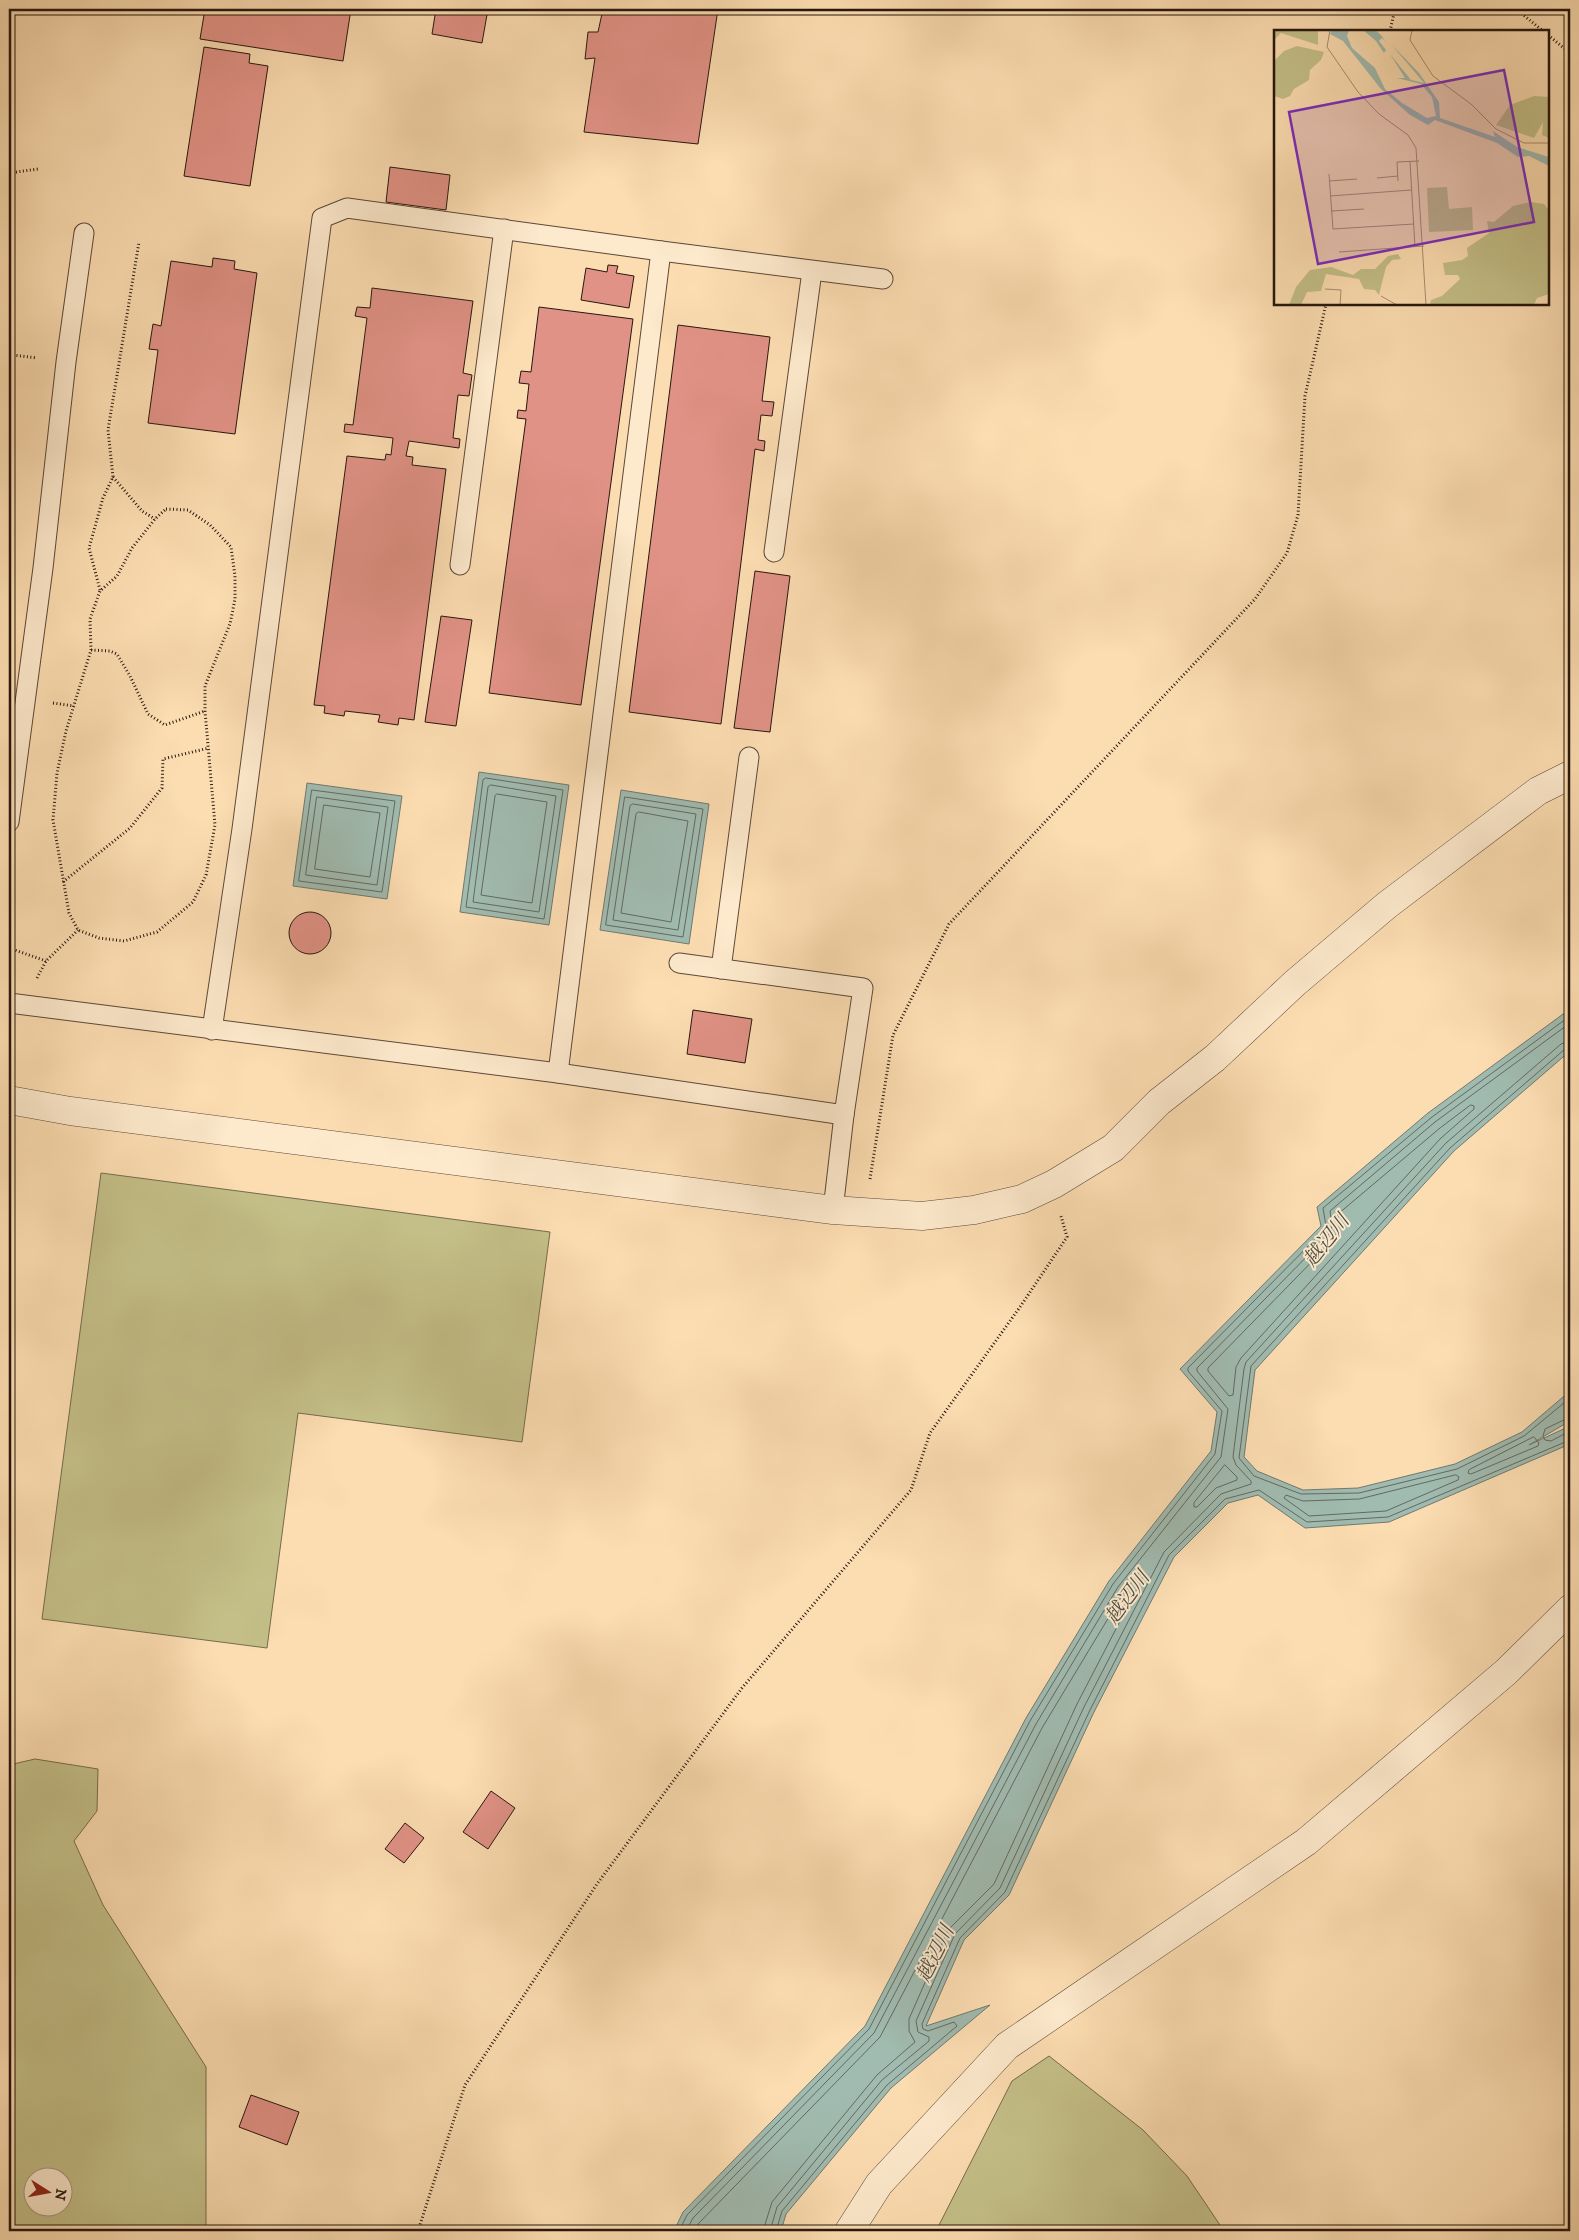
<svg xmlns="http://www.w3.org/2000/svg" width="1579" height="2240" font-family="'IM FELL DW Pica','Noto Serif JP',serif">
	<rect width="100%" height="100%" fill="#fcddb1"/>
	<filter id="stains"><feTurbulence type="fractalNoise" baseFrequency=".004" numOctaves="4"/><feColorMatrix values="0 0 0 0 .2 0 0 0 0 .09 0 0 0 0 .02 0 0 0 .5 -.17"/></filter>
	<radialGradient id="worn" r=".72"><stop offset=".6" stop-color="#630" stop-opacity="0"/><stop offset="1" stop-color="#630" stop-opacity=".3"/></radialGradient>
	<g fill="#c4bf88" stroke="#766b4c" fill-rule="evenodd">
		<polygon points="101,1173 550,1232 522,1442 298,1413 267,1648 42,1619"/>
		<path d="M 35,1759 L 98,1769 L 97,1811 L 74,1841 L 103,1905 L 206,2067 L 206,2231 L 9,2231 L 9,1765 ZM 32,2178 L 62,2178 L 62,2208 L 32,2208 Z"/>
		<polygon points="1049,2056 1143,2130 1187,2176 1224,2231 936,2231 1012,2081"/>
	</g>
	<g fill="#a0bbb0" stroke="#707970">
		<polygon points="479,772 569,785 549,925 460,912"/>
		<polygon points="307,783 402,796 387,899 293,886"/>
		<polygon points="621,790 709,804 689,944 600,930"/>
		<polygon points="1570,1009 1570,1051 1454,1151 1255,1370 1244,1457 1257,1471 1303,1490 1358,1488 1455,1464 1522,1432 1570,1391 1570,1421 1529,1445 1570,1426 1570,1444 1389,1522 1305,1528 1258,1495 1228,1503 1174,1557 1094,1712 1009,1895 964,1940 926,2026 990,2005 891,2088 786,2214 781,2231 674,2231 683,2212 865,2026 1026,1718 1109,1581 1211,1451 1217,1412 1180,1369 1321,1226 1317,1207 1428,1113"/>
	</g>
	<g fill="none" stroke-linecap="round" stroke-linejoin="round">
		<g stroke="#646960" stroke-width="1">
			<polygon points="486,778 563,790 544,919 466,907 483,780"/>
			<polygon points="491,785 556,796 539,912 473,902 488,787"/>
			<polygon points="312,790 395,801 382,892 299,881"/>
			<polygon points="497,794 547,802 532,903 481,895 495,796"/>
			<polygon points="317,797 388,807 377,885 306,875"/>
			<polygon points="625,797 703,809 683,937 606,925"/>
			<polygon points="633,804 696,814 678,930 613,920 630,806"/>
			<polygon points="324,805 380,813 370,877 315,869"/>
			<polygon points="639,812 688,821 671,922 621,913 636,814"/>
			<polyline points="1570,1048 1565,1049 1450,1148 1251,1366 1239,1458 1254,1476 1301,1494 1359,1493 1457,1469 1524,1436 1570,1398"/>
			<polygon points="1471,1105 1474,1106 1474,1109 1440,1139 1241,1358 1236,1367 1233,1395 1229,1396 1208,1371 1208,1368 1334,1239 1339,1229 1338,1214 1440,1128"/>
			<polyline points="1570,1417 1545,1429 1543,1436 1545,1440 1551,1441 1570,1431"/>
			<polygon points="1534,1437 1539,1443 1538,1446 1471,1474 1468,1473 1469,1470"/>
			<polygon points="1225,1465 1237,1477 1237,1480 1216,1488 1197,1507 1194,1507 1194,1503"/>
			<polygon points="1456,1475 1459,1477 1458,1480 1386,1511 1309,1516 1284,1498 1286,1495 1303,1501 1359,1499"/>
			<polyline points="679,2231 687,2215 869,2029 1030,1721 1113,1584 1215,1454 1222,1411 1188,1371 1188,1368 1324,1230 1326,1226 1323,1208 1432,1117 1570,1016"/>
			<polyline points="686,2231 693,2218 874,2033 1036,1724 1118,1587 1221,1457 1228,1409 1197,1371 1197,1368 1329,1234 1332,1226 1330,1211 1435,1122 1570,1023"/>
			<polyline points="694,2231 699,2223 880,2037 1042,1728 1124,1592 1140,1572 1143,1572 1144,1575 1077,1704 994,1884 948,1930 909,2019 909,2031 915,2042 877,2075 772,2202 763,2231"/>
			<polyline points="770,2231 777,2207 882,2080 929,2041 929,2037 918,2032 916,2021 955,1934 1000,1888 1084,1707 1164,1552 1221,1494 1251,1484 1251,1481 1236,1465 1233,1457 1244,1369 1246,1362 1446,1143 1561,1044 1570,1041"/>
			<polyline points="776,2231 782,2211 887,2085 957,2026 954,2022 928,2031 923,2029 922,2024 960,1938 1005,1892 1090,1710 1169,1555 1225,1499 1259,1490 1307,1522 1388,1517 1570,1440"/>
		</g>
	</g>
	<g fill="#e19286" stroke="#27170f">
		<polygon points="205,9 351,9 343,61 200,39"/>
		<polygon points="436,9 488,9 482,43 432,34"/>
		<polygon points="603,9 718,9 698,144 584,132 595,58 585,59 588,32 598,32"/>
		<polygon points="204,47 250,54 249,63 268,66 250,186 184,176"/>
		<polygon points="390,167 450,175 446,210 386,202"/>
		<polygon points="213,258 235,261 234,269 257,273 235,434 148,423 158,350 149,349 153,324 161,326 171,261 212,267"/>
		<polygon points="608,265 618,266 616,273 634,276 629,308 581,300 586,268 607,272"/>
		<polygon points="372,288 473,301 463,373 472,375 469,396 458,395 453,438 460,439 459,448 409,441 406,456 413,457 412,465 446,469 414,720 399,718 398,725 378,722 380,715 345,711 344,716 324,713 325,706 314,705 347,456 385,460 386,454 391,455 393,438 344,432 345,424 353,425 367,318 355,316 357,307 370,308"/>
		<polygon points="539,307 633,319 581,705 489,693 526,419 517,418 518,410 526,411 529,384 519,383 521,371 531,372"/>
		<polygon points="678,325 770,337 762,401 774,402 772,416 761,415 758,440 765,441 764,451 755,449 721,724 629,712"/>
		<polygon points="755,571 790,576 770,732 734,728"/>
		<polygon points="441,616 472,620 456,726 425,722"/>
		<circle cx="310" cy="933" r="21"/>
		<polygon points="693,1010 752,1019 745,1063 687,1054"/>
		<polygon points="491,1791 515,1808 488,1849 463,1832"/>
		<polygon points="405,1823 424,1838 404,1863 385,1849"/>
		<polygon points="251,2095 299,2112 287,2145 239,2127"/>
	</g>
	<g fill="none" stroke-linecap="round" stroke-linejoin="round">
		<g stroke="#5c4838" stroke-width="21">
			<g id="service">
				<polyline points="774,552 812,271"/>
				<polyline points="460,565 504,229"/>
				<polyline points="9,822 43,568 66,362 84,233"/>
				<polyline points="679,963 863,988 844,1115 833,1210"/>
				<polyline points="721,969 749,757"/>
				<polyline points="9,1003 558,1073 844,1115"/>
				<polyline points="212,1030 242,829 322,218 347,208 661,251 883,279"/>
				<polyline points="558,1073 661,251"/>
			</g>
		</g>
		<g stroke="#5c4838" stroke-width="29">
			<g id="minor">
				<polyline points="9,1100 70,1111 833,1210 922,1216 974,1210 1022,1199 1054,1184 1113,1148 1159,1102 1215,1058 1295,983 1387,905 1538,791 1570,775"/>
				<polyline points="849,2231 879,2184 1007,2046 1306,1842 1506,1672 1570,1609"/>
			</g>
		</g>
		<g stroke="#27170f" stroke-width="3" stroke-dasharray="1 2.5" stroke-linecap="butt">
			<polyline points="1516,9 1543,31"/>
			<polyline points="1390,31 1395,9"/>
			<polyline points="1548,35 1570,53"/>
			<polyline points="9,173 38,169"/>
			<path d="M 9,325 C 16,336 13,354 9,366"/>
			<polyline points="13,355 37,358"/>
			<polyline points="113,477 142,511 155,519"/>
			<polygon points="166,509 188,510 210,525 231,547 235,576 235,599 230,624 205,686 205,711 215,825 206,875 193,902 157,932 124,941 99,938 78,930 69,913 53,820 57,773 66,731 91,650 90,619 100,591 117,576 132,548 155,519"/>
			<polyline points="100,590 89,548 103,498 113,477 108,430 139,242"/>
			<polyline points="91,650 110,651 117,654 130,676 148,714 165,725 205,711"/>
			<polyline points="53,703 74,706"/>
			<polyline points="63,882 130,828 162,788 163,759 209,748"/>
			<polyline points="9,948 46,961"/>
			<polyline points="37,978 46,961 78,930"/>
			<polyline points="870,1179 893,1035 949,924 1255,599 1287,553 1298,515 1305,396 1326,304"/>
			<polyline points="418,2231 465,2085 597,1884 742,1688 911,1490 930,1433 1020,1307 1067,1237 1061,1216"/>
		</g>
		<use href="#service" stroke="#fde9cc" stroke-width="19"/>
		<use href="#minor" stroke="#fde9cc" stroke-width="28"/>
	</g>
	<g text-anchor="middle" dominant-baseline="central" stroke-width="4" stroke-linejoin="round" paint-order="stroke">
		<g font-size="20" font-style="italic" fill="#515047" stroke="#fde9cc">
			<text transform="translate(1327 1241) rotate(-52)">越辺川</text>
			<text transform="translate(1128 1598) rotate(-54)">越辺川</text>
			<text transform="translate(936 1954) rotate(-64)">越辺川</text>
		</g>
	</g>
	<g transform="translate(1274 30)">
		<rect width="275" height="275" fill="#fcddb1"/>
		<path d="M 0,0 L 44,0 L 44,15 L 7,3 L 0,10 ZM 23,16 L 50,22 L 47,30 L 36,40 L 35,50 L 20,59 L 16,66 L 9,69 L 0,66 L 0,31 L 10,21 ZM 260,66 L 275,67 L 275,108 L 268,105 L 269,92 L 260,108 L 222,95 L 236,75 ZM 173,157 L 175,179 L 198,177 L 199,200 L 155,202 L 153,158 ZM 257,172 L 270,174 L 275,180 L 275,264 L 263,268 L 260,275 L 156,275 L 157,270 L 168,266 L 186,249 L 184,245 L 171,245 L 169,233 L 188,230 L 194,226 L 193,218 L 215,203 L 213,191 L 220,192 L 239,176 ZM 124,224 L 127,229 L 118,230 L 112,237 L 105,265 L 101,260 L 90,259 L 85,249 L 52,244 L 47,261 L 33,262 L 27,275 L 15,275 L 22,257 L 36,240 L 57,237 L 79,245 L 87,239 L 101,239 L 114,226 Z" fill="#c4bf88"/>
		<path d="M 58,0 L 75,0 L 73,6 L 78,18 L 101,38 L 111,59 L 128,73 L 153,88 L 162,86 L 158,67 L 147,54 L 123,48 L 131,48 L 116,24 L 137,50 L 150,53 L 117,14 L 145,43 L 165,72 L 166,88 L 221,107 L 219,101 L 243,117 L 275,127 L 275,136 L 255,126 L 244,127 L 223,113 L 161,90 L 154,95 L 136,85 L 107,59 L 69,11 L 56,4 ZM 89,0 L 101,0 L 107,5 L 112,12 L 108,8 L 105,11 L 112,20 L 110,23 L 102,11 Z" fill="#a0bbb0"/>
		<path fill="none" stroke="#a78e70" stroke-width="1" d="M 56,0 L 53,17 L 84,62 L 105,84 L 134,105 L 142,118 L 152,275M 138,0 L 136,10 L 159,46 L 197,74 L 222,99 L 250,113 L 275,113M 136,132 L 141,217M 55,144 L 59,199 L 140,194M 103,148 L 124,146M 55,151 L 83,149M 124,151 L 123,132 L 145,131M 56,166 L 137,160M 57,181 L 90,179M 65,222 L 150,216M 51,259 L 67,260 L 66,275M 107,266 L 123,275"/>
		<path fill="#7b2cbf" fill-opacity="0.15" stroke="#7b2cbf" stroke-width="2.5" d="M 230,40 L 260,192 L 44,234 L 15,82 Z"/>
		<rect width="275" height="275" fill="none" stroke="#27170f" stroke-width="2.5"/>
	</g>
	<rect width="1579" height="2240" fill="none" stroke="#fcddb1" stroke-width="30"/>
	<rect x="10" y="10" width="1559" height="2220" fill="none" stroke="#27170f" stroke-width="2.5"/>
	<rect x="15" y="15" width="1549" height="2210" fill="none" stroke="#27170f"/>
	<g transform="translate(48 2192) rotate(101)"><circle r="24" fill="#fde9cc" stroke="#a79580"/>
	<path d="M0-4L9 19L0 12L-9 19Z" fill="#8f2418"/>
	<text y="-8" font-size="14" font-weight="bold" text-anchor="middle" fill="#27170f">N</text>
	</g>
	<rect width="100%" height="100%" filter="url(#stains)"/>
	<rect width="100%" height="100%" fill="url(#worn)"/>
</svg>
